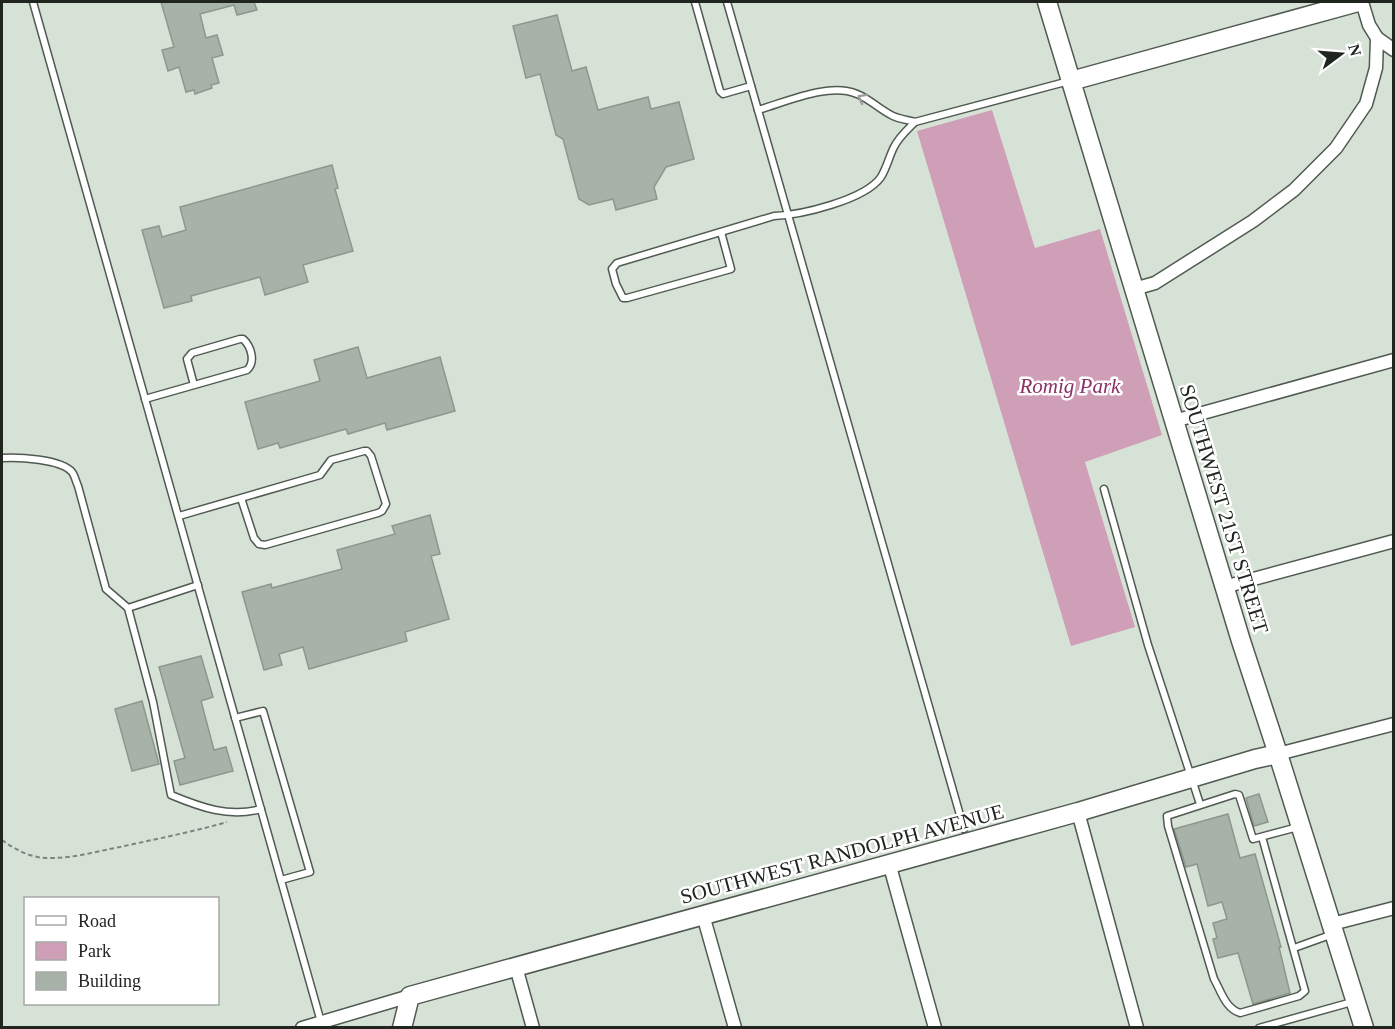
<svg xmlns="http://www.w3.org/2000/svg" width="1395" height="1029" font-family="Georgia,serif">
	<rect width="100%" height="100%" fill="#d7e2d7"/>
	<polygon fill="#ce9fb7" points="992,110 1035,248 1100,229 1162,435 1085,462 1135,627 1071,646 917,131"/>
	<g fill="#a7b3a8" stroke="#8d988d" stroke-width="1.5">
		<polygon points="161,2 254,2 257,10 237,15 234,5 200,14 206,38 217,35 223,55 212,58 219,83 211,85 212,88 195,94 194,90 186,92 179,67 168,71 162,50 174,47"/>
		<polygon points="557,15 572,71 586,67 598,110 648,97 651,109 679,102 694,159 666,167 654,187 657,199 616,210 613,199 589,205 579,199 563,139 556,135 540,74 526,78 513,26"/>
		<polygon points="332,165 338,188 335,189 353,251 303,265 308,282 265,295 260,277 191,296 192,301 164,308 142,230 159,226 162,237 186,230 180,207"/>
		<polygon points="358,347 367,378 440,357 455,411 387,430 385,423 348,434 346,429 280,448 278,443 258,449 245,402 320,381 314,360"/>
		<polygon points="430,515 440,554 431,556 449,619 405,632 407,641 309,669 303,647 279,654 282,665 264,670 242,592 271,584 272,588 342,569 337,550 395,534 392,526"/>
		<polygon points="201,656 213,697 201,701 214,750 226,747 233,771 180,785 174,761 185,758 159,667"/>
		<polygon points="142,701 159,764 132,771 115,709"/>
		<polygon points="1259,794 1268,822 1254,826 1246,798"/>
		<polygon points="1228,814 1240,858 1255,854 1281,947 1279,947 1290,993 1253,1004 1238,953 1218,958 1213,939 1217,938 1213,923 1227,919 1222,902 1208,906 1197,864 1186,867 1174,829"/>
	</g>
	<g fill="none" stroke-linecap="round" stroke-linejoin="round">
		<g stroke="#505a51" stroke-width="9">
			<g id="lane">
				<polyline points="33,2 321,1022"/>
				<polyline points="695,2 720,91 723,94 751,86"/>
				<polyline points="727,2 964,829"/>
				<path d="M 758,110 C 786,102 829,82 857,94 C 870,99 880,110 893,116 C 899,119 908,120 915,122 L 1069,81"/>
				<path d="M 721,232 L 731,269 L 627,298 L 623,298 L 616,284 L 612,269 L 617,263 L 774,216 C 801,215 865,200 881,177 C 887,167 889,157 894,147 C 899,137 907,130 915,122"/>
				<path d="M 145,399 L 247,370 C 256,362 251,346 243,339 L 240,339 L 192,353 L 187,359 L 194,385"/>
				<path d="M 2,458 C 18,457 61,459 72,472 C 75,476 76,482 78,486 L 106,589 L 128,608"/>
				<polyline points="1104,489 1148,645 1200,804"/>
				<polyline points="179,516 320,475 331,460 364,451 367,451 371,456 386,504 382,511 378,513 265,545 259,544 254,538 241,498"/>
				<path d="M 198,585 L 128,608 L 153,702 L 171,795 C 200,807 229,818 261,809"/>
				<polyline points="235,718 263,711 310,872 281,880"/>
				<path d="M 1262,837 L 1305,991 L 1299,996 L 1240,1013 C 1225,1008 1221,991 1214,979 L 1168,826 L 1167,816 L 1235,794 L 1239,795 L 1253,839 L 1298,827"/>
				<polyline points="1294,948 1333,934"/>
				<polyline points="1259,1028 1352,1002"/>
			</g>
		</g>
		<g stroke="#505a51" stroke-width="15">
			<g id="street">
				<polyline points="1377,38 1394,50"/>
				<polyline points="1134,289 1155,283 1253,221 1294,190 1336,148 1366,104 1376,68 1377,38 1369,25 1362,2"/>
				<polyline points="1174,421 1394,360"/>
				<polyline points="1224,587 1394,541"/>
				<polyline points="1278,754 1394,724"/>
				<polyline points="1078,812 1137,1028"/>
				<polyline points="889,863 935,1028"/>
				<polyline points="703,915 735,1028"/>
				<polyline points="1332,924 1394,908"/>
				<polyline points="516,967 533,1028"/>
				<polyline points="302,1028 410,996"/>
			</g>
		</g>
		<g stroke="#505a51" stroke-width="21">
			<g id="secondary">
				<polyline points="1047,2 1241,641 1278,754 1364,1028"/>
				<polyline points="1071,81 1358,2"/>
				<polyline points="402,1028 410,996 1078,812 1255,759 1278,754"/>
			</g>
		</g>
		<path stroke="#7d857d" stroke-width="2" stroke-dasharray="4.5 3" stroke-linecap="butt" d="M 2,840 C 17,851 33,859 52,858 C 75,858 98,851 120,847 C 156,839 192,832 227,822"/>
		<use href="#lane" stroke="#fff" stroke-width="6"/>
		<use href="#street" stroke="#fff" stroke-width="12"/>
		<use href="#secondary" stroke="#fff" stroke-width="18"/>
	</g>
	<defs><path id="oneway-chevron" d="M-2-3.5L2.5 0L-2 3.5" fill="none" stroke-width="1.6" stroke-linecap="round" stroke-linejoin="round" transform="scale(1.5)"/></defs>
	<use stroke="#9b9d9b" href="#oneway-chevron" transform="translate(862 98) rotate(-151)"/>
	<g text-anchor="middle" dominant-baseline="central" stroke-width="5" stroke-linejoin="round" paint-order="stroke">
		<g font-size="21" font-style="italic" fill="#893066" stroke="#fff">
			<text x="1070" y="386">Romig Park</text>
		</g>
		<g font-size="21" fill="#202520" stroke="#fff">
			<text transform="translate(1224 509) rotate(73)">SOUTHWEST 21ST STREET</text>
			<text transform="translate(842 854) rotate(-15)">SOUTHWEST RANDOLPH AVENUE</text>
		</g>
	</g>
	<rect width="1395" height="1029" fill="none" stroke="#202520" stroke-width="6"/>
	<rect x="24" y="897" width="195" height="108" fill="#ffffff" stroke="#a6a8a6" stroke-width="1.5"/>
	<rect x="36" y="916" width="30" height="9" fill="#ffffff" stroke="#a6a8a6" stroke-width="1.5"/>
	<text x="78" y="927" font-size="18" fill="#202520">Road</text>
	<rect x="36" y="942" width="30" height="18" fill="#ce9fb7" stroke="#a6a8a6" stroke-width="1.5"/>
	<text x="78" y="957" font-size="18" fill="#202520">Park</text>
	<rect x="36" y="972" width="30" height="18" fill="#a7b3a8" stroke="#a6a8a6" stroke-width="1.5"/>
	<text x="78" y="987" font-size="18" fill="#202520">Building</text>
	<g transform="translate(1341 54) rotate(74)" stroke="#ffffff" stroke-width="4.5" paint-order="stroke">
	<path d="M0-4.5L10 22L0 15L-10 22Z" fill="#202520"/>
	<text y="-9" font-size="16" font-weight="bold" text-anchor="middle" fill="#202520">N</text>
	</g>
</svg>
